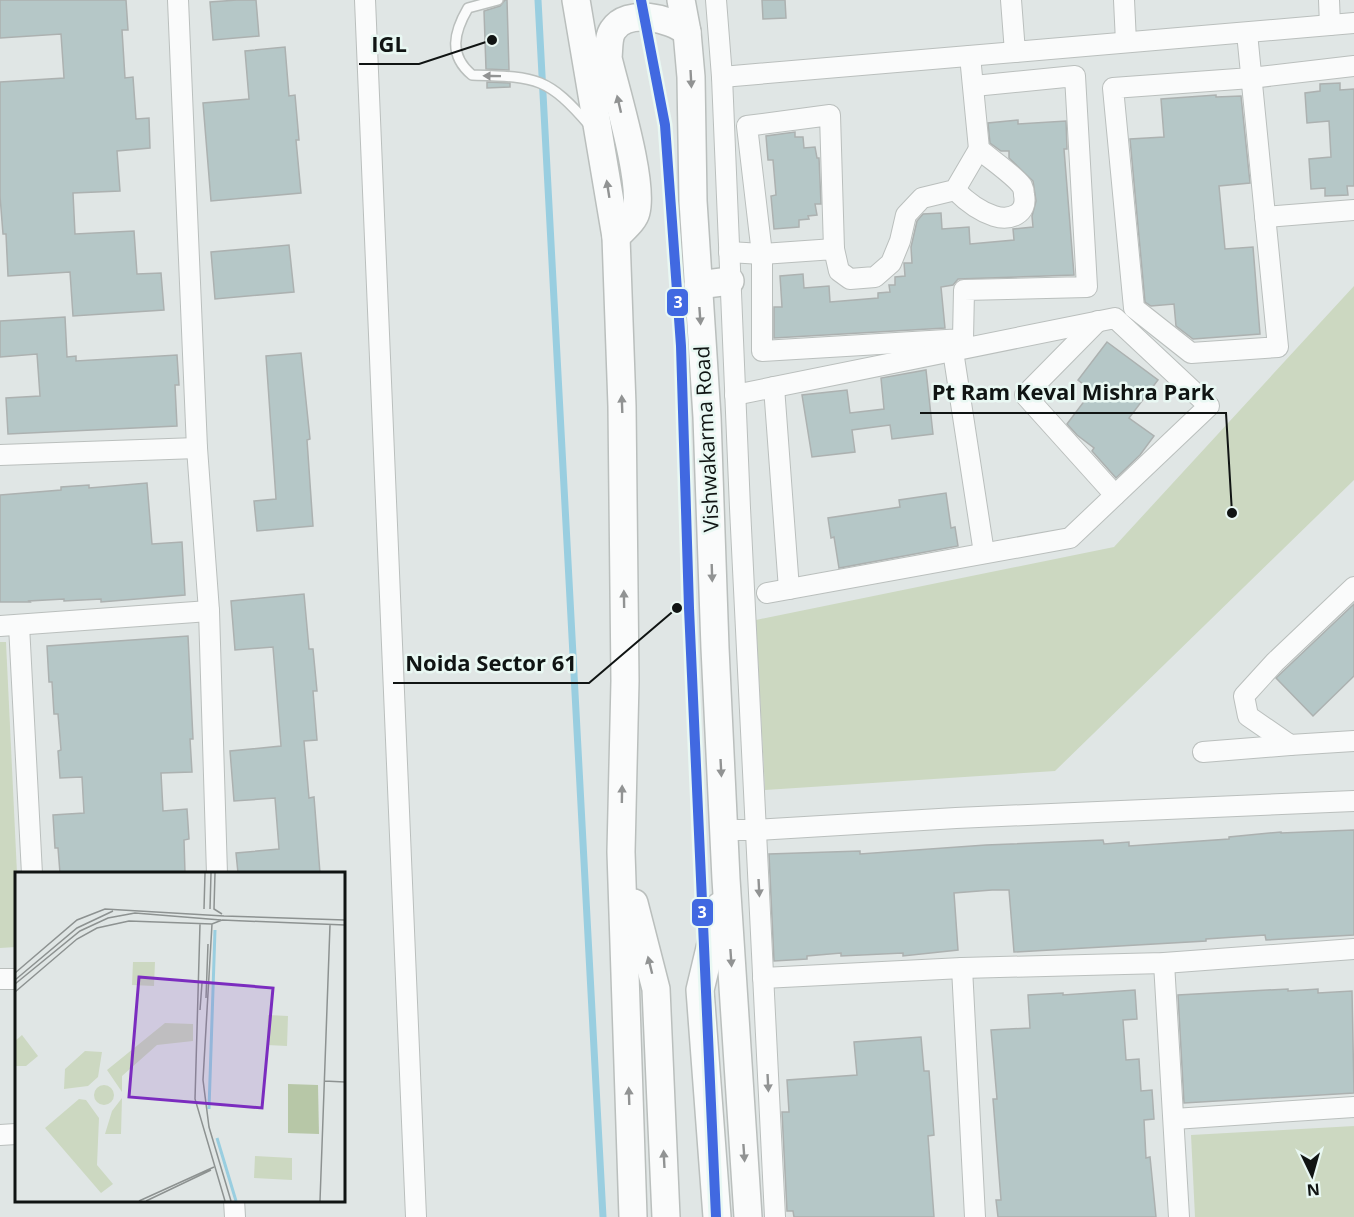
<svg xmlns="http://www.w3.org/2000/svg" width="1354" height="1217" font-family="'Open Sans',sans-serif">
	<rect width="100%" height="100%" fill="#e0e6e5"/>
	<g fill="#ccd8c1">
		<polygon points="1354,286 1354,480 1055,771 765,790 756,620 1114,547"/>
		<polygon points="0,642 6,642 17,873 16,947 0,948"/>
		<polygon points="1354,1126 1354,1217 1195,1217 1191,1135"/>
	</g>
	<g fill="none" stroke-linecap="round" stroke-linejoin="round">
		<polyline stroke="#99cee0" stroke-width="7" points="538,0 603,1217"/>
	</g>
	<g fill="#b5c7c7" stroke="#acb1b0" stroke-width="1.5">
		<polygon points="0,0 126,0 128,30 122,30 125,78 133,77 136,119 149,118 150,148 117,151 120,191 73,193 75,234 134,231 137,274 161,273 164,310 73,316 70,272 8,276 6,234 3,234 0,196 0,82 64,78 61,34 0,38"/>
		<polygon points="237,0 256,0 259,36 213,40 210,2"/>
		<polygon points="505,0 507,0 509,70 486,69 484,11 500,6"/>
		<polygon points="762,0 785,0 786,18 763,19"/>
		<polygon points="285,47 289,96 295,95 299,140 296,140 301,193 211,201 203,103 249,99 245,51"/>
		<polygon points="487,82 510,83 510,87 487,88"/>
		<polygon points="1340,83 1340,90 1354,89 1354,186 1347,186 1348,195 1325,196 1325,188 1311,189 1309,159 1331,157 1329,121 1307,123 1305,93 1320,91 1320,84"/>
		<polygon points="1216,95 1216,97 1241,96 1250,183 1219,186 1225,249 1253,247 1260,334 1193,339 1176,326 1174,304 1151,306 1145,302 1130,139 1164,137 1161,99"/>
		<polygon points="1018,120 1018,124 1066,121 1067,149 1064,149 1074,275 958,279 953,285 941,287 945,328 774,338 774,307 782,307 780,276 803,274 804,288 829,286 830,302 878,298 878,293 890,292 889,285 895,285 895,277 905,276 904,263 912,263 911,247 917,221 923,214 941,213 942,229 969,227 970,244 1014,240 1013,229 1033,227 1032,216 1036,201 1033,181 1009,158 1009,151 1001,151 990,143 988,123"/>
		<polygon points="795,132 795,137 803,137 804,148 815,147 817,158 819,158 821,204 815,204 817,215 808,216 809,219 799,220 799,227 774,229 771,196 776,195 773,160 768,160 766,136"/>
		<polygon points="289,245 294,292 215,299 211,252"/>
		<polygon points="65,317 67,357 76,356 76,361 177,355 179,385 175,385 177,426 8,434 6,398 40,396 37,354 0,357 0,321"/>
		<polygon points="1107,342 1158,380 1129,418 1154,436 1140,455 1116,478 1092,451 1094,448 1077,435 1067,424 1092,391 1078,380"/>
		<polygon points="301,353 310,439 307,440 313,526 257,531 254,501 276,499 266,356"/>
		<polygon points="926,370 933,434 892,439 890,425 852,430 855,452 812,457 802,395 847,390 850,413 884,409 881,378"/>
		<polygon points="147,483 152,544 182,542 185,595 101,602 101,599 64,601 64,599 29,601 30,602 0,602 0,495 61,490 61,487 89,485 89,488"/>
		<polygon points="946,493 951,528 955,527 958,546 839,568 834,537 831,538 828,518 900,507 899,500"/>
		<polygon points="304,594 309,649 313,649 317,691 313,691 317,740 304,741 309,798 314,797 320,873 238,873 236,853 279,849 275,798 234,801 230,751 281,746 273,647 235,650 231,601"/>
		<polygon points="1354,604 1354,676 1313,716 1276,678"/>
		<polygon points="188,636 193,739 190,739 192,772 161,773 163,811 187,809 189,839 184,840 185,873 60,873 58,848 55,848 53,815 84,813 82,777 60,778 58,751 61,750 58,714 54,714 52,682 49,682 47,646"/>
		<polygon points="1354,830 1354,935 1266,940 1265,935 1206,939 1206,941 1014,952 1009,890 992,890 954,893 958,950 903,956 903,953 841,956 841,953 807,956 807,959 774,961 769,854 860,851 860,854 986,845 1103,840 1104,844 1129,842 1129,846 1229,839 1229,837 1281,832 1281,833"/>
		<polygon points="1288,989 1288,991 1318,989 1318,993 1352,991 1354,1093 1184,1103 1178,995"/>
		<polygon points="1135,990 1137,1019 1123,1020 1126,1060 1139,1059 1141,1091 1152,1090 1154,1119 1144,1120 1146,1158 1150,1157 1156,1217 998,1217 996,1200 1001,1200 993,1099 997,1099 991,1030 1030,1028 1028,995 1063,993 1063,995"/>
		<polygon points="921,1037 924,1071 929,1071 934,1135 928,1136 934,1217 794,1217 793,1211 787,1211 782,1112 789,1112 787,1080 857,1075 854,1042"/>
	</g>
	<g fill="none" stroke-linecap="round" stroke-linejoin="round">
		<g stroke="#babfbd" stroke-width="12">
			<path id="service" d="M 498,0 L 468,8 C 454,32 448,55 472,75 C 536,77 547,76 590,126"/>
		</g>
		<g stroke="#babfbd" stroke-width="22">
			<g id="minor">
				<polyline points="178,0 197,448 209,611 217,874"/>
				<polyline points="365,0 416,1217"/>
				<polyline points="716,0 722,77 740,508 775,1217"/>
				<polyline points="1011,0 1015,52"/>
				<polyline points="1124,0 1126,42"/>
				<polyline points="1329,0 1330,25"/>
				<polyline points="1247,33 1278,347 1191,353 1134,308 1113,88 1251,78 1354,66"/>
				<polyline points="722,77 1354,23"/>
				<path d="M 955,190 C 966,201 978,211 994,216 C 1010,221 1028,214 1024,195 C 1024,193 1023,188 1022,186 C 1014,175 990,159 979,149 L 970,56"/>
				<polyline points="1265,217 1354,210"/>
				<polyline points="834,249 830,115 747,126 762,254 762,351 963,339 964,290 1087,287 1075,76 974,86"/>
				<polyline points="729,252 762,254 834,249 839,271 850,279 875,277 891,263 900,241 906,215 922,198 955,190 979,149"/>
				<polyline points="1098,321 1025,395 1115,495"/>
				<polyline points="953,351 984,553"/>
				<polyline points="774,387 789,589"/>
				<polyline points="735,395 1115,318 1209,406 1070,538 767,593"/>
				<polyline points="0,455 197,448"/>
				<polyline points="1354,587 1275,662 1244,696 1248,716 1290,745 1354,741"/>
				<polyline points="19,625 32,874"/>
				<polyline points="0,626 209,611"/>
				<polyline points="1203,752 1290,745"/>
				<polyline points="724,830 756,830 956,818 1354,801"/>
				<polyline points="1164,963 1179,1217"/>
				<polyline points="962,968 975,1217"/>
				<polyline points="763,978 962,968 1164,963 1354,949"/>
				<polyline points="0,979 16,979"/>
				<polyline points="1174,1119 1354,1107"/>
				<polyline points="0,1135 16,1134"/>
				<polyline points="234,1200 235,1217"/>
			</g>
		</g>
		<g stroke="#babfbd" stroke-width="30">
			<g id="secondary">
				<polyline points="576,0 616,237 622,406 625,681 621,852 633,1217"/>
				<polyline points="681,0 687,32 691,77 693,201 707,417 715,648 726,879 748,1217"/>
				<path d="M 616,237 C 622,230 634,221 636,212 C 644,182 616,92 608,58 C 609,49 608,37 613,30 C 627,8 671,18 687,32"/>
				<polyline points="698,285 730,281"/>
				<polyline points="634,903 656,989 666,1217"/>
				<polyline points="717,1217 700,990 720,906"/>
			</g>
		</g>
		<use href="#service" stroke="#fafbfb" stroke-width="9"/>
		<use href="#minor" stroke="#fafbfb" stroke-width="20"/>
		<use href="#secondary" stroke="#fafbfb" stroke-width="27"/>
		<g stroke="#e9f8f3" stroke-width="15">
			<polyline id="metro-1" points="641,0 665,125 681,346 689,608 716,1217"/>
		</g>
		<use href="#metro-1" stroke="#4169e1" stroke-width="10"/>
	</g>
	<defs><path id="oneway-solid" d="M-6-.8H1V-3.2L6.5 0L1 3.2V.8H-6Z" transform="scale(1.5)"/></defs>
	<g fill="#919393">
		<use href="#oneway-solid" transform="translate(492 76) rotate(-179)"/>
		<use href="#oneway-solid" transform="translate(691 79) rotate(87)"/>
		<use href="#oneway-solid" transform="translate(619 104) rotate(-103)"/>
		<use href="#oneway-solid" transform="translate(608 189) rotate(-99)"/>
		<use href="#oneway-solid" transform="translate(700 316) rotate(86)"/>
		<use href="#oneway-solid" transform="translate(622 404) rotate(-92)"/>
		<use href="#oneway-solid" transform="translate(712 573) rotate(88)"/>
		<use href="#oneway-solid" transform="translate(624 599) rotate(-91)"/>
		<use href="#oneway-solid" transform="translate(721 768) rotate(87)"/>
		<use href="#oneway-solid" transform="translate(622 794) rotate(-89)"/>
		<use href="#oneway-solid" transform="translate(759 888) rotate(87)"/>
		<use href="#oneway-solid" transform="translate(731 958) rotate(86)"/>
		<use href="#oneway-solid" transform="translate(650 965) rotate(-104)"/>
		<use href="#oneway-solid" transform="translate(768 1083) rotate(87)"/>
		<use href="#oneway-solid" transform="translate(629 1096) rotate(-92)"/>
		<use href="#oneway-solid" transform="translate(744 1153) rotate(86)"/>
		<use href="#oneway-solid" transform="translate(664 1159) rotate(-93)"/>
	</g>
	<g text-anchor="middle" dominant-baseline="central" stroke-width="5" stroke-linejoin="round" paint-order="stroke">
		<g font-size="21" fill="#101413" stroke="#e9f8f3">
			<text transform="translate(706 439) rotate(-93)">Vishwakarma Road</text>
		</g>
	</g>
	<g transform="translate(15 872)">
		<rect width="330" height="330" fill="#e0e6e5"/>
		<path d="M 118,90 L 140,90 L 139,114 L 117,113 ZM 253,143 L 273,144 L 272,174 L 252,173 ZM 150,151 L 178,152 L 178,169 L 142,173 L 107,204 L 107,220 L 92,198 ZM 7,163 L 23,184 L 11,194 L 0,194 L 0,169 ZM 70,179 L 87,180 L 83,205 L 73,214 L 49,217 L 50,197 ZM79 223a10 10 0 1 1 20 0a10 10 0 1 1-20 0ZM 107,226 L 106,262 L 90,262 L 97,239 ZM 64,227 L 71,228 L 84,246 L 82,293 L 98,312 L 86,321 L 30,256 ZM 240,284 L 277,286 L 277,308 L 239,306 Z" fill="#ccd8c1"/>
		<path d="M 273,212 L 303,213 L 304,262 L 273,261 Z" fill="#b7c7a7"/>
		<path fill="none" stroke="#99cee0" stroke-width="3" d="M 194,237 L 200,58M 202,266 L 221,329"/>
		<path fill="none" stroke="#8d9291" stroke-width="1.5" d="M 200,1 L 199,37 L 207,42M 189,37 L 190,1M 195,37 L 196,1M 209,44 L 330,48M 207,48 L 330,53M 185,52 L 180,227 L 210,329M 197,52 L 188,208 L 194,255 L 216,329M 0,101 L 62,48 L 90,37 L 209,44M 0,108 L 62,56 L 98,39M 0,112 L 65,59 L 93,46 L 120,41 L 206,48M 0,120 L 62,67 L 82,56 L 114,49 L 197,52 L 207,48M 191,126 L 193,72M 185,138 L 187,111M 309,209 L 330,210M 124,329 L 199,295M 131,329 L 196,298M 305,329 L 315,53"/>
		<path fill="#7b2cbf" fill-opacity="0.15" stroke="#7b2cbf" stroke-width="3" d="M 124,105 L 258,116 L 247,236 L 114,225 Z"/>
		<rect width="330" height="330" fill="none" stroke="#101413" stroke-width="3"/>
	</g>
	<path fill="none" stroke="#101413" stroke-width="2" d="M492 40L419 64H359M1232 513L1226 413H920M677 608L589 683H393"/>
	<g fill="#101413" stroke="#e9f8f3" stroke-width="2">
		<circle cx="492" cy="40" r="6"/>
		<circle cx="1232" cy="513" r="6"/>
		<circle cx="677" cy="608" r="6"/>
	</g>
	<g font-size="22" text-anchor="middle" font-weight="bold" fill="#101413" stroke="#e9f8f3" stroke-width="5" stroke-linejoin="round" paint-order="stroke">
		<text x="389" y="52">IGL</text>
		<text x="1073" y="400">Pt Ram Keval Mishra Park</text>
		<text x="491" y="671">Noida Sector 61</text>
	</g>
	<g stroke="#e9f8f3" stroke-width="2">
		<rect x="666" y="288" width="23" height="29" rx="6" fill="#4169e1"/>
		<rect x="691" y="898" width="23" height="29" rx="6" fill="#4169e1"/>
	</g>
	<g font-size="16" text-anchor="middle" font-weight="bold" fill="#fff">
		<text x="678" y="308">3</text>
		<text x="702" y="918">3</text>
	</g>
	<g transform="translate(1312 1175) rotate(175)" stroke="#e9f8f3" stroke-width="4.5" paint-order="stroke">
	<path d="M0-4.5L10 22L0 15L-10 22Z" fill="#101413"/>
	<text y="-9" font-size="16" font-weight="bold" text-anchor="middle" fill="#101413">N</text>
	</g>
</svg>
